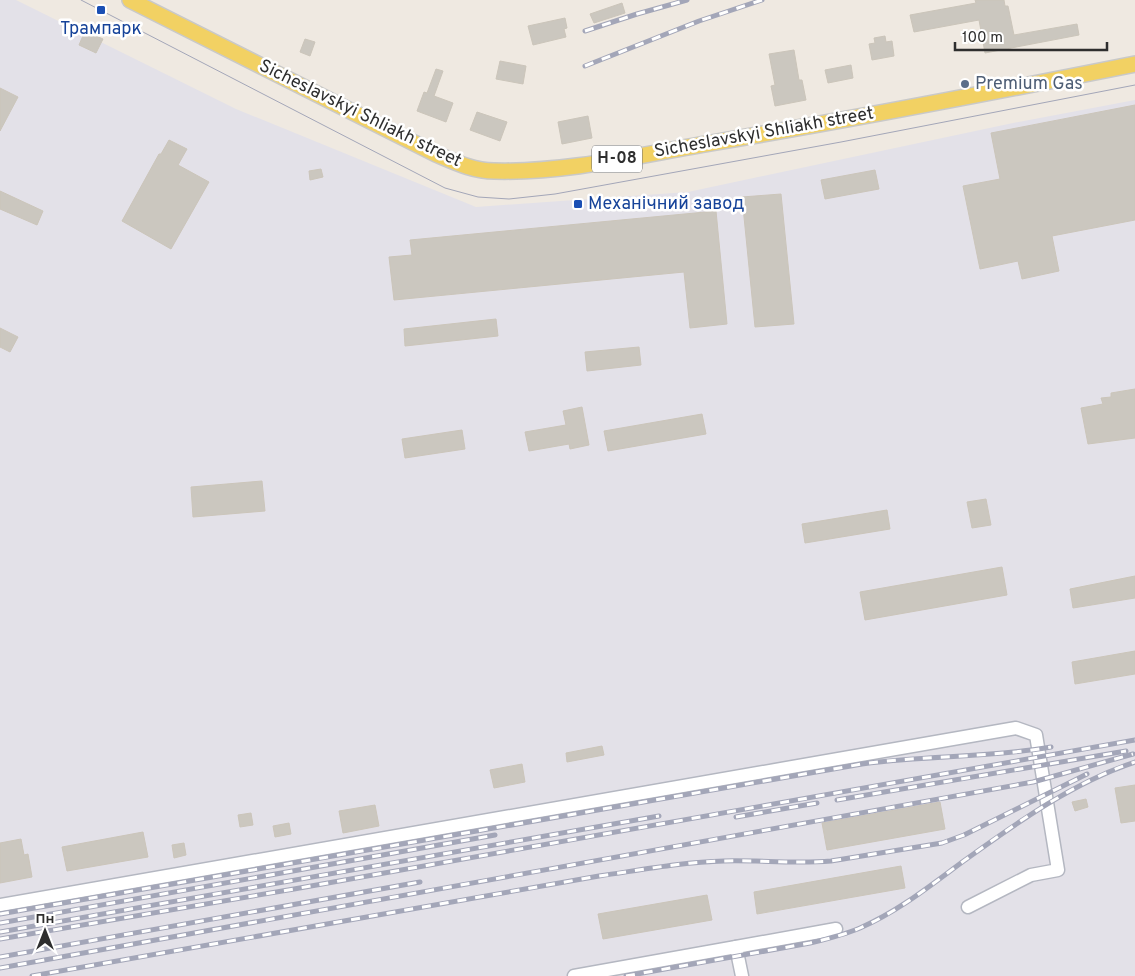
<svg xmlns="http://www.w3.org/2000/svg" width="1135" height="976" font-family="Overpass,sans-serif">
	<rect width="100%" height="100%" fill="#efe9e1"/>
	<polygon fill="#e3e1e8" points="0,0 16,0 236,109 476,207 688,192 1013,123 1135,100 1135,976 0,976"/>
	<g fill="#cbc7bf" stroke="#cbc5ba">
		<polygon points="975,0 1004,0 1005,6 1008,6 1014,35 1077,24 1079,35 985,53 979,20 914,32 910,15 976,3"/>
		<polygon points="622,3 625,13 594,23 590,14"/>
		<polygon points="565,18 567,28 564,29 566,37 533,45 528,26"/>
		<polygon points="85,31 103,39 96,53 79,45"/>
		<polygon points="885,36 886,42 892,41 894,56 872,60 869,44 875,43 874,38"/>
		<polygon points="305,39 315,42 310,56 300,52"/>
		<polygon points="794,50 799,80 802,80 806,100 775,106 771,86 775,85 769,54"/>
		<polygon points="500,61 526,66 523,84 496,79"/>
		<polygon points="851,65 853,78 828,83 825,70"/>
		<polygon points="436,69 443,71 434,96 453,103 446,122 417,111 424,92 427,93"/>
		<polygon points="0,88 18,97 0,131"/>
		<polygon points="1135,105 1135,220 1052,236 1059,271 1022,279 1018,261 980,269 963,186 1000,179 991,133"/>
		<polygon points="477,112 507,122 500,141 470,130"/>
		<polygon points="588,116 592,138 562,144 558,122"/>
		<polygon points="169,140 187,149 178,165 209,182 171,249 122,221 159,154 161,154"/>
		<polygon points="321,169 323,177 310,180 309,171"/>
		<polygon points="875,170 879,189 825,199 821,180"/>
		<polygon points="0,191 43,211 37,225 0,209"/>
		<polygon points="781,194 794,324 755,327 742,197"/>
		<polygon points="716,211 727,324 690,328 684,272 394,300 389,257 412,255 410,240"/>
		<polygon points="496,319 498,336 405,346 404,329"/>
		<polygon points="0,328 18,337 10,352 0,347"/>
		<polygon points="639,347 641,365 587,371 585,352"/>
		<polygon points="1135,389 1135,438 1088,444 1081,408 1103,404 1101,398 1111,397 1111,393"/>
		<polygon points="582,407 589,445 570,449 569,444 529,451 525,432 566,425 563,411"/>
		<polygon points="702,414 706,434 608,451 604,431"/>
		<polygon points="462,430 465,449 405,458 402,439"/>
		<polygon points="262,481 265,511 193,517 191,487"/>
		<polygon points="986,499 991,525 972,528 967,502"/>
		<polygon points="887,510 890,529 805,543 802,524"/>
		<polygon points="1002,567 1007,595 865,620 860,592"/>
		<polygon points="1135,576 1135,598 1073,608 1070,589"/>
		<polygon points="1135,651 1135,674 1075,684 1072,662"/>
		<polygon points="602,746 604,755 567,762 566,753"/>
		<polygon points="522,764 525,782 494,788 490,770"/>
		<polygon points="1135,785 1135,821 1121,823 1115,788"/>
		<polygon points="1086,799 1088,807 1075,811 1072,802"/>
		<polygon points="940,802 945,829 827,850 822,823"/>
		<polygon points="375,805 379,826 343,833 339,811"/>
		<polygon points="251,813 253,825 240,827 238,815"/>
		<polygon points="289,823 291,834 275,837 273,826"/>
		<polygon points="143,832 148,857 67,871 62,847"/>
		<polygon points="21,839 24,855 28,854 32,877 0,883 0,843"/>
		<polygon points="184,843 186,855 174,858 172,845"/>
		<polygon points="901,866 905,888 757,914 754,892"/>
		<polygon points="707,895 712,920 603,939 598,914"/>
	</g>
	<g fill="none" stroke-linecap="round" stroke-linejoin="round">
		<g stroke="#b4b7c1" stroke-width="15">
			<g id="minor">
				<polyline points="0,905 1016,728 1036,735 1058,870 1031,875 968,907"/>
				<polyline points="574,976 736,947"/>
				<polyline points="742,976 736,947 836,929"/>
			</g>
		</g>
		<g stroke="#c9c9c9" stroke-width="18">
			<path id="major" d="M 130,0 L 436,154 C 455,162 473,171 494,171 C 567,173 640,155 711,143 C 853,119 994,92 1135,64"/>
		</g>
		<use href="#minor" stroke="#fff" stroke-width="12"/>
		<use href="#major" stroke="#f2d163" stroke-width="15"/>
		<polyline stroke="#a3a6b8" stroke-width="1" points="81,0 445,188 478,197 509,199 555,194 841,142 1135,85"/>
		<g stroke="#a3a6b8" stroke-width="5">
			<g id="rail">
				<polyline points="585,31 637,14 687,0"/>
				<polyline points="585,66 699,21 762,0"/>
				<polyline points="837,800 1126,751"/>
				<polyline points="736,817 817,803"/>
				<path d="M 0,914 L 862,764 C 925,755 989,758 1051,747"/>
				<polyline points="0,923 495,835"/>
				<polyline points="0,932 659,816"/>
				<polyline points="0,939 294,889 1135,740"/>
				<polyline points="0,957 420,882"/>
				<polyline points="0,968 1033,782 1133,754"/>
				<path d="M 32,976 L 599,876 C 641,870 682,862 724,861 C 760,860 795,864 831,861 L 942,843 L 964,835 L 1087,774"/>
				<path d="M 626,976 L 810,943 C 827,939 844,935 860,928 C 899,911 931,885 965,860 C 1018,822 1072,783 1135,762"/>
			</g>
		</g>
		<use href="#rail" stroke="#fff" stroke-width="3" stroke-dasharray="9" stroke-linecap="butt"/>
	</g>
	<g fill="#1a4fb4" stroke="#fff" stroke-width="2">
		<rect x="96" y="5" width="10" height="10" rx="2.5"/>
		<rect x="573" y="199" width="10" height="10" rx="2.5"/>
	</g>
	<circle fill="#5c6f8a" stroke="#fff" stroke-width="2" cx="965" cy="84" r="5"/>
	<g text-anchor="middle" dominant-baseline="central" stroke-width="5" stroke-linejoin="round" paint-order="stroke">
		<rect fill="#fff" stroke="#6d6d6d" stroke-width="1" x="592" y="145.5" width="50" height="27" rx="4"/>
		<g font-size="16" font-weight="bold" fill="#2e2e2e">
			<text x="617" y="159">Н-08</text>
		</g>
		<g font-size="18" fill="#164399" stroke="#fff">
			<text x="101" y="29">Трампарк</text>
			<text x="588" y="204" text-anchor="start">Механічний завод</text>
		</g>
		<g font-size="18" fill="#4e5e75" stroke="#fff" text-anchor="start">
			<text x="975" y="84">Premium Gas</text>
		</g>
		<g font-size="18" fill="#2e2e2e" stroke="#fff">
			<text transform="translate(360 114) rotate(26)">Sicheslavskyi Shliakh street</text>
			<text transform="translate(764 133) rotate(-10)">Sicheslavskyi Shliakh street</text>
		</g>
	</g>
	<g transform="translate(45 931)" stroke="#ffffff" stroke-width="4" paint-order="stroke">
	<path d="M0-4L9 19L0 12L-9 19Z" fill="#2e2e2e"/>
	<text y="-8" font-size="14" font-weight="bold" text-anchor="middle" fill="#2e2e2e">Пн</text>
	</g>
	<path d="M955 42v8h152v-8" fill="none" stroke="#2e2e2e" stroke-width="2.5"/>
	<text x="962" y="42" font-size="15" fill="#2e2e2e" stroke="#ffffff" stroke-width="4" paint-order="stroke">100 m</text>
</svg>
